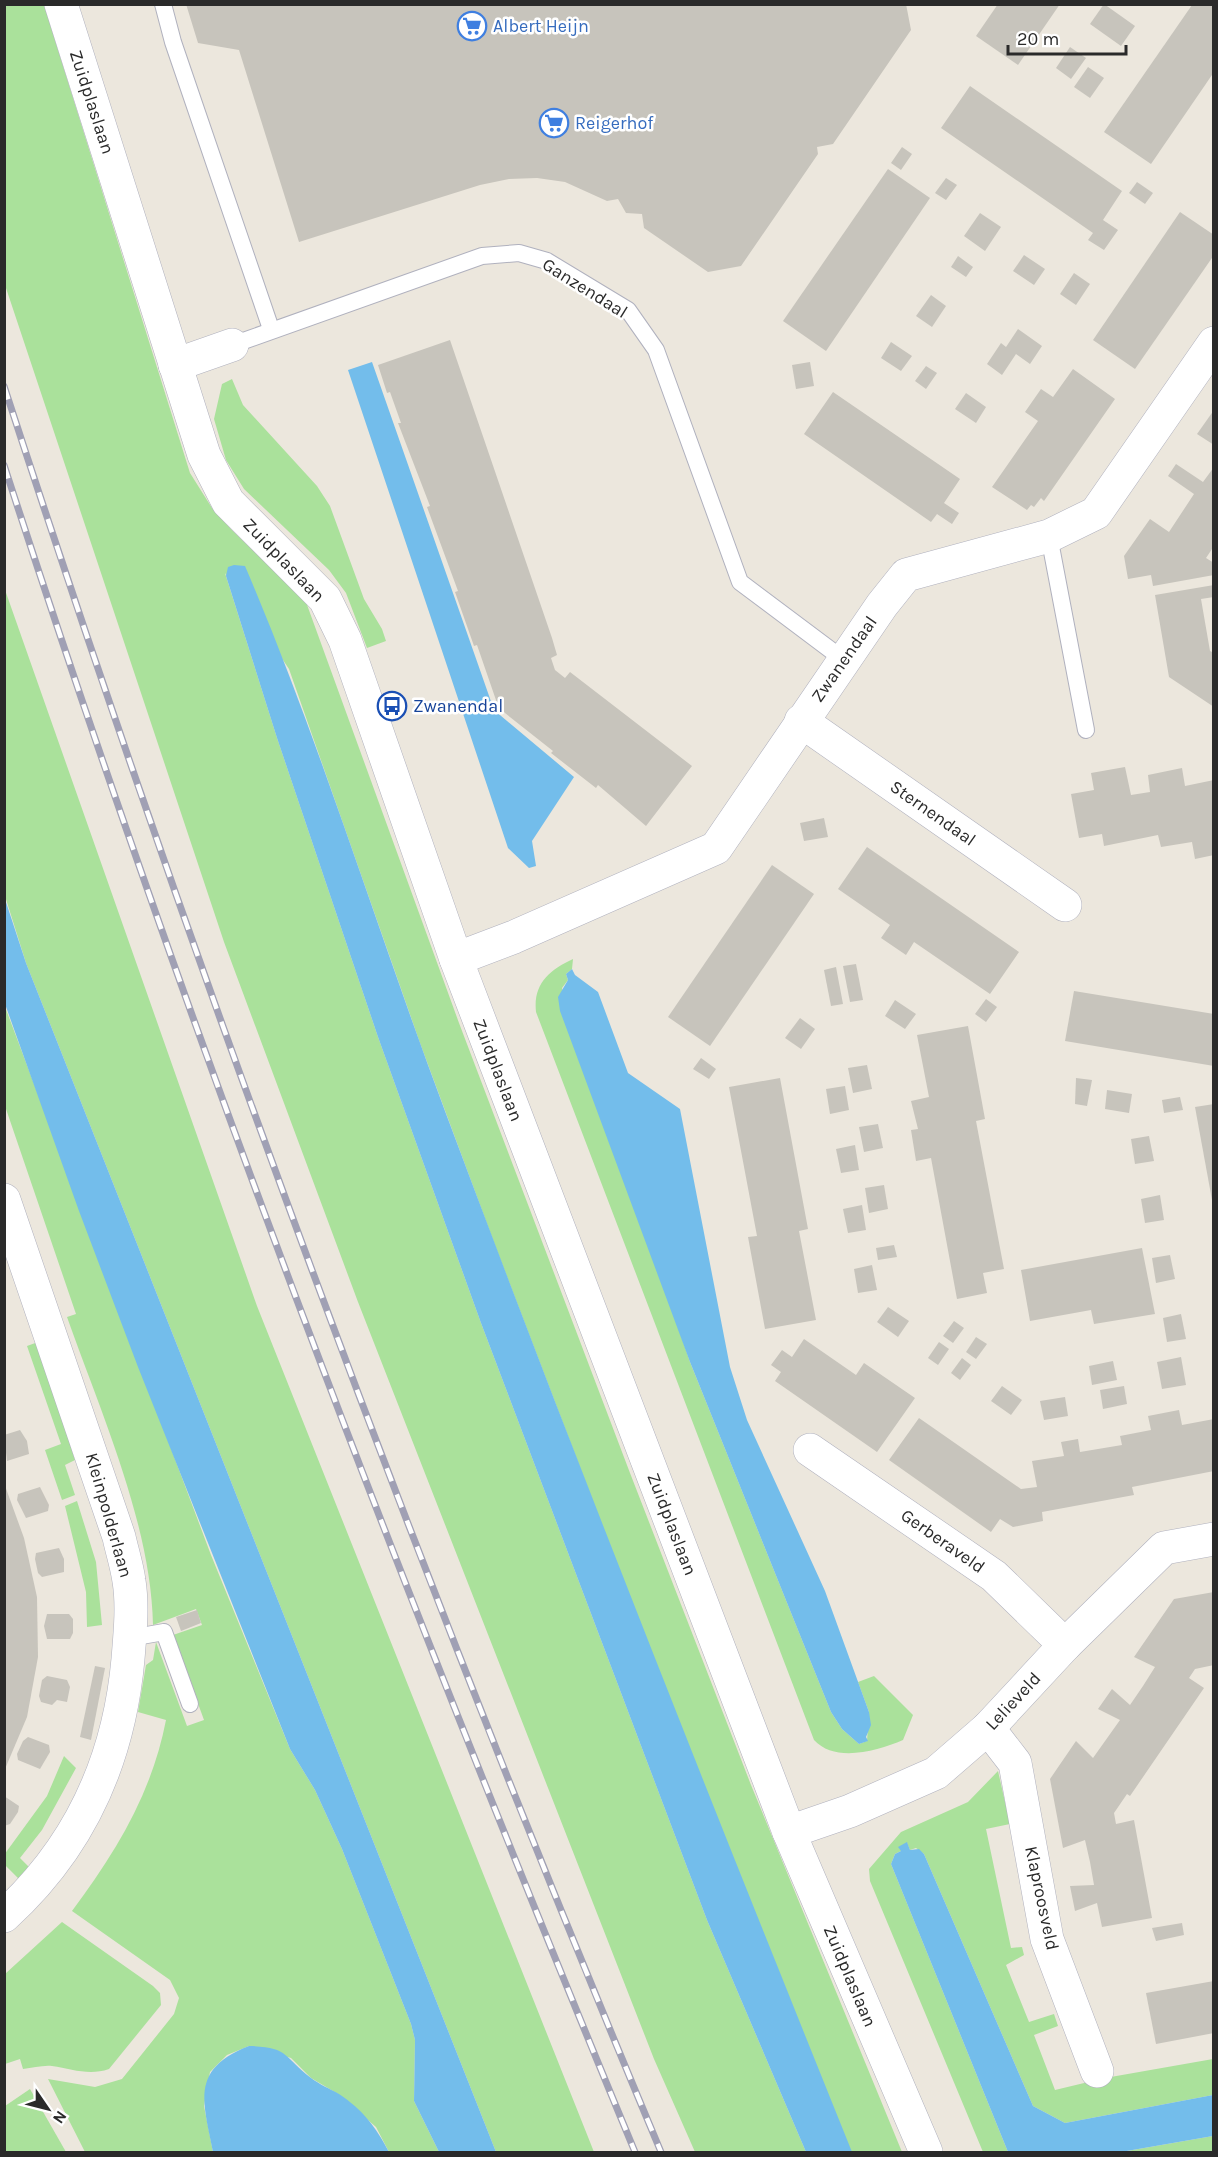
<svg xmlns="http://www.w3.org/2000/svg" width="1218" height="2157" font-family="Karla,sans-serif">
	<rect width="100%" height="100%" fill="#ece7dd"/>
	<g fill="#aae19b">
		<polygon points="4,5 44,5 190,473 212,508 231,529 306,602 459,1023 630,1473 751,1785 902,2152 851,2152 654,1661 496,1248 420,1043 289,669 225,573 277,738 378,1037 481,1323 707,1920 806,2152 695,2152 654,2059 358,1302 224,942 5,285"/>
		<polygon points="232,379 243,405 317,486 330,506 364,599 382,629 386,641 367,648 346,593 329,570 244,489 226,460 214,419 222,384"/>
		<polygon points="4,587 257,1306 594,2152 496,2152 26,963 5,896"/>
		<path d="M 573,959 L 572,969 L 566,974 L 568,980 L 562,988 L 690,1362 L 831,1712 L 842,1729 L 859,1744 L 867,1741 L 869,1712 L 858,1682 L 874,1676 L 913,1715 L 903,1740 C 877,1751 835,1763 814,1740 L 536,1012 C 533,984 549,970 573,959 Z"/>
		<path d="M 4,1004 L 211,1555 L 290,1749 L 315,1790 L 342,1849 L 411,2024 L 415,2040 L 414,2101 L 439,2152 L 389,2152 L 376,2127 L 338,2094 L 311,2078 L 291,2058 L 249,2046 L 227,2055 L 210,2072 L 204,2106 L 213,2152 L 85,2152 L 48,2079 L 95,2087 L 122,2079 L 174,2014 L 179,1998 L 170,1980 L 72,1911 C 116,1852 152,1793 166,1720 L 138,1712 L 146,1665 L 153,1660 L 156,1642 L 187,1726 L 204,1720 L 173,1635 L 202,1625 L 196,1609 L 153,1625 C 151,1524 101,1413 67,1317 L 76,1314 L 5,1106 Z"/>
		<polygon points="38,1342 75,1460 65,1465 75,1495 62,1500 45,1450 61,1444 27,1346"/>
		<polygon points="77,1501 96,1562 102,1625 87,1627 86,1592 65,1506"/>
		<polygon points="64,1756 76,1768 42,1830 20,1858 29,1867 19,1879 5,1865 4,1855 47,1796"/>
		<polygon points="998,1771 1010,1824 986,1829 1011,1948 1022,1947 1024,1955 1006,1965 1029,2022 1054,2014 1058,2026 1034,2035 1055,2090 1105,2078 1213,2059 1213,2095 1065,2123 1033,2106 924,1854 916,1848 910,1850 907,1843 901,1851 895,1854 891,1864 1008,2152 983,2152 870,1881 869,1869 901,1832 968,1802"/>
		<path d="M 62,1922 L 153,1986 L 160,1993 L 161,2005 L 109,2069 C 89,2076 72,2069 52,2066 C 43,2065 33,2068 23,2069 L 20,2059 L 5,2064 L 5,1974 Z"/>
		<polygon points="30,2089 66,2152 5,2152 5,2106"/>
		<polygon points="1213,2136 1213,2152 1121,2152"/>
	</g>
	<g fill="#73bdeb">
		<polygon points="372,362 494,710 574,777 532,841 536,866 529,868 508,848 348,370"/>
		<path d="M 234,565 L 245,566 C 321,744 377,930 445,1111 C 575,1460 713,1807 852,2152 L 806,2152 L 707,1920 L 481,1323 L 378,1037 L 277,738 L 226,576 L 228,567 Z"/>
		<polygon points="4,896 26,963 496,2152 439,2152 414,2101 415,2040 411,2024 342,1849 315,1790 290,1749 138,1367 79,1211 5,1004"/>
		<polygon points="572,969 575,975 598,992 628,1073 680,1109 730,1367 747,1420 825,1591 869,1712 871,1725 866,1737 868,1741 859,1744 842,1729 831,1712 690,1362 560,1011 558,997 568,980 566,974"/>
		<polygon points="907,1842 910,1850 919,1849 924,1854 1033,2106 1065,2123 1213,2095 1213,2136 1121,2152 1008,2152 891,1864 895,1854 901,1851 898,1847"/>
		<path d="M 249,2046 C 289,2047 283,2056 311,2078 C 319,2084 330,2089 339,2094 C 363,2110 376,2127 389,2152 L 213,2152 C 203,2101 190,2069 249,2046 Z"/>
	</g>
	<g fill="#c7c4bc">
		<polygon points="186,4 906,4 911,30 833,144 817,147 818,154 741,266 708,272 644,228 642,214 626,213 618,199 607,201 565,182 537,178 509,179 480,185 299,242 239,50 198,43"/>
		<polygon points="998,4 1060,4 1018,65 976,36"/>
		<polygon points="1104,4 1135,26 1121,46 1090,24"/>
		<polygon points="1192,5 1214,5 1214,72 1151,164 1104,132"/>
		<polygon points="1070,47 1086,58 1071,79 1056,68"/>
		<polygon points="1088,67 1104,78 1090,98 1074,87"/>
		<polygon points="970,86 1122,191 1103,220 1118,230 1104,250 1088,240 1093,233 941,128"/>
		<polygon points="902,147 912,154 901,170 891,163"/>
		<polygon points="888,169 930,198 826,351 783,321"/>
		<polygon points="946,178 957,185 946,200 935,193"/>
		<polygon points="1137,182 1153,193 1145,204 1129,193"/>
		<polygon points="1180,212 1214,235 1214,255 1135,369 1093,340"/>
		<polygon points="980,213 1001,227 985,251 964,236"/>
		<polygon points="1024,255 1045,269 1034,285 1013,271"/>
		<polygon points="958,256 973,267 966,277 951,267"/>
		<polygon points="1074,273 1090,284 1076,305 1060,294"/>
		<polygon points="931,295 946,306 932,327 916,316"/>
		<polygon points="1018,329 1042,346 1030,364 1016,354 1002,375 987,364 1001,343 1006,347"/>
		<polygon points="450,340 552,638 557,655 551,658 555,670 565,678 570,672 692,766 646,826 598,785 596,788 551,753 553,751 505,713 497,703 477,645 474,646 455,592 458,591 427,507 430,506 398,423 401,423 390,392 387,393 378,365"/>
		<polygon points="891,342 912,356 901,371 881,358"/>
		<polygon points="810,362 814,386 796,389 792,365"/>
		<polygon points="926,366 937,373 926,389 915,381"/>
		<polygon points="1073,369 1115,399 1044,501 1041,498 1034,507 1031,505 1027,510 992,487 1038,421 1025,412 1041,389 1053,397"/>
		<polygon points="833,392 960,479 944,503 959,513 952,524 937,514 931,522 804,434"/>
		<polygon points="966,393 986,407 976,423 955,409"/>
		<polygon points="1214,410 1214,445 1197,434"/>
		<polygon points="1176,464 1203,482 1214,467 1214,546 1206,558 1214,563 1214,575 1153,586 1151,575 1128,579 1124,556 1150,519 1169,532 1194,494 1168,476"/>
		<polygon points="1214,585 1214,597 1201,599 1210,651 1214,653 1214,707 1169,677 1155,595"/>
		<polygon points="1125,767 1131,795 1150,792 1148,775 1182,768 1185,786 1214,780 1214,855 1195,859 1192,842 1161,847 1158,835 1104,846 1102,834 1079,838 1071,794 1094,790 1091,773"/>
		<polygon points="824,818 828,837 804,841 800,823"/>
		<polygon points="867,847 1019,952 990,994 914,942 906,955 881,938 890,925 838,889"/>
		<polygon points="772,865 814,894 710,1046 668,1017"/>
		<polygon points="856,964 863,1000 850,1002 843,966"/>
		<polygon points="836,967 843,1004 831,1006 824,970"/>
		<polygon points="1074,991 1214,1014 1214,1066 1065,1041"/>
		<polygon points="986,999 997,1007 986,1022 975,1014"/>
		<polygon points="895,1000 916,1014 905,1029 885,1016"/>
		<polygon points="800,1018 815,1029 801,1049 785,1038"/>
		<polygon points="968,1026 985,1119 976,1121 1004,1269 983,1273 987,1293 957,1299 931,1158 916,1161 911,1130 918,1129 911,1101 929,1097 917,1035"/>
		<polygon points="701,1058 716,1069 709,1079 693,1069"/>
		<polygon points="867,1065 872,1089 853,1093 848,1068"/>
		<polygon points="780,1078 808,1229 799,1231 816,1320 765,1329 748,1237 757,1236 729,1087"/>
		<polygon points="1076,1078 1092,1080 1087,1106 1075,1104"/>
		<polygon points="845,1086 849,1110 830,1114 826,1089"/>
		<polygon points="1107,1090 1132,1094 1129,1113 1105,1109"/>
		<polygon points="1180,1097 1183,1110 1164,1113 1162,1100"/>
		<polygon points="1214,1104 1214,1200 1212,1200 1195,1107"/>
		<polygon points="878,1124 883,1148 864,1152 859,1127"/>
		<polygon points="1149,1136 1154,1161 1135,1164 1131,1139"/>
		<polygon points="855,1145 859,1170 841,1173 836,1149"/>
		<polygon points="884,1185 888,1209 869,1213 865,1188"/>
		<polygon points="1160,1195 1164,1220 1145,1223 1141,1199"/>
		<polygon points="862,1205 866,1230 848,1233 843,1209"/>
		<polygon points="894,1245 897,1257 878,1260 876,1248"/>
		<polygon points="1142,1248 1155,1314 1094,1324 1091,1310 1030,1321 1021,1270"/>
		<polygon points="1170,1255 1175,1279 1156,1283 1152,1258"/>
		<polygon points="872,1265 877,1290 858,1293 854,1269"/>
		<polygon points="888,1307 909,1321 898,1337 877,1322"/>
		<polygon points="1181,1314 1186,1339 1167,1342 1163,1318"/>
		<polygon points="954,1321 964,1328 953,1343 943,1336"/>
		<polygon points="976,1337 987,1344 976,1359 966,1352"/>
		<polygon points="804,1339 856,1375 864,1363 915,1398 877,1452 775,1381 781,1372 771,1365 782,1350 792,1357"/>
		<polygon points="939,1342 949,1349 938,1365 928,1358"/>
		<polygon points="1181,1357 1186,1385 1162,1389 1157,1362"/>
		<polygon points="962,1358 971,1365 960,1380 951,1373"/>
		<polygon points="1113,1361 1117,1380 1092,1385 1089,1366"/>
		<polygon points="1002,1386 1022,1400 1011,1415 991,1401"/>
		<polygon points="1124,1386 1127,1404 1103,1409 1100,1390"/>
		<polygon points="1065,1397 1068,1416 1044,1420 1040,1401"/>
		<polygon points="1179,1410 1182,1425 1214,1419 1214,1471 1132,1487 1134,1495 1042,1512 1043,1521 1013,1527 1000,1519 991,1532 889,1460 919,1418 1021,1489 1037,1487 1032,1461 1064,1456 1061,1442 1078,1439 1080,1452 1122,1445 1120,1436 1151,1430 1148,1416"/>
		<polygon points="20,1430 27,1441 29,1454 7,1461 4,1435"/>
		<polygon points="4,1483 24,1538 37,1597 38,1657 27,1717 5,1769"/>
		<polygon points="40,1487 49,1505 48,1511 26,1518 17,1500 18,1494"/>
		<polygon points="59,1548 64,1559 64,1572 42,1577 38,1573 35,1559 36,1553"/>
		<polygon points="1214,1592 1214,1665 1195,1669 1189,1678 1204,1688 1130,1796 1127,1794 1114,1813 1116,1824 1134,1820 1152,1918 1102,1927 1097,1903 1075,1911 1070,1886 1094,1885 1090,1862 1085,1840 1063,1848 1050,1779 1076,1741 1093,1758 1120,1720 1098,1709 1112,1689 1130,1705 1143,1686 1155,1667 1134,1657 1174,1599"/>
		<polygon points="197,1610 201,1623 181,1631 176,1617"/>
		<polygon points="47,1614 69,1614 73,1619 73,1633 70,1639 47,1639 44,1626"/>
		<polygon points="95,1666 105,1668 91,1740 80,1737"/>
		<polygon points="47,1676 67,1680 70,1687 67,1702 57,1700 52,1705 41,1702 39,1696 42,1680"/>
		<polygon points="28,1737 49,1745 50,1752 40,1769 18,1760 17,1754 23,1741"/>
		<polygon points="4,1796 19,1806 18,1812 10,1824 4,1826"/>
		<polygon points="1182,1923 1184,1935 1156,1941 1152,1928"/>
		<polygon points="1214,1981 1214,2033 1156,2044 1146,1993"/>
	</g>
	<g fill="none" stroke-linecap="round" stroke-linejoin="round">
		<g stroke="#b0b1be" stroke-width="18">
			<g id="service">
				<polyline points="163,4 173,42 271,329"/>
				<polyline points="232,345 482,256 519,253 547,261 628,310 656,350 740,582 844,660"/>
				<polyline points="1049,536 1086,730"/>
				<polyline points="130,1638 164,1632 190,1704"/>
			</g>
		</g>
		<g stroke="#b0b1be" stroke-width="34">
			<g id="minor">
				<polyline points="175,365 232,345"/>
				<polyline points="801,721 1065,905"/>
				<polyline points="456,959 514,937 716,848 882,605 906,575 1049,536 1096,513 1214,343"/>
				<path d="M 4,1200 L 119,1537 C 122,1551 127,1566 129,1581 C 133,1606 130,1634 128,1659 C 119,1760 80,1847 4,1916"/>
				<polyline points="810,1450 994,1576 1065,1645"/>
				<polyline points="988,1728 1015,1763 1047,1939 1097,2071"/>
				<polyline points="789,1832 850,1811 936,1773 988,1728 1065,1645 1164,1548 1214,1539"/>
			</g>
		</g>
		<g stroke="#b0b1be" stroke-width="34">
			<polyline id="tertiary" points="61,4 204,455 228,502 325,599 345,640 456,959 789,1832 926,2152"/>
		</g>
		<use href="#service" stroke="#fff" stroke-width="16"/>
		<use href="#minor" stroke="#fff" stroke-width="33"/>
		<use href="#tertiary" stroke="#fff" stroke-width="33"/>
		<g stroke="#a0a0b4" stroke-width="7">
			<g id="rail">
				<path d="M 4,386 C 198,983 418,1573 661,2152"/>
				<path d="M 4,465 C 189,1037 405,1598 635,2152"/>
			</g>
		</g>
		<use href="#rail" stroke="#fff" stroke-width="4.5" stroke-dasharray="14" stroke-linecap="butt"/>
	</g>
	<defs>
		<g id="supermarket-ring" transform="scale(1.5)"><circle r="9.5" fill="#fff" stroke="#3f7fe0" stroke-width="1.5"/><path d="M-6-5.5h2.5l.6 2H6L4.5 2H-2.5L-4.4-4H-6ZM-1.5 3.2a1.3 1.3 0 1 0 .1 0ZM3 3.2a1.3 1.3 0 1 0 .1 0Z" fill="#3f7fe0"/></g>
		<g id="bus-ring" transform="scale(1.5)"><circle r="9.5" fill="#fff" stroke="#1a4fb4" stroke-width="1.5"/><path d="M-5-6H5V4H4V6H2V4H-2V6H-4V4H-5ZM-3.5-4V0h7V-4ZM-3.5 1.2v1.5H-2V1.2ZM2 1.2v1.5H3.5V1.2Z" fill="#1a4fb4"/></g>
	</defs>
	<g fill-rule="evenodd">
		<use href="#supermarket-ring" x="472" y="26"/>
		<use href="#supermarket-ring" x="554" y="123"/>
		<use href="#bus-ring" x="392" y="706"/>
	</g>
	<g text-anchor="middle" dominant-baseline="central" stroke-width="5" stroke-linejoin="round" paint-order="stroke">
		<g font-size="18" fill="#366cbe" stroke="#fff" text-anchor="start">
			<text x="493" y="26">Albert Heijn</text>
			<text x="575" y="123">Reigerhof</text>
		</g>
		<g font-size="18" fill="#2a2a2a" stroke="#fff">
			<text transform="translate(92 102) rotate(72)">Zuidplaslaan</text>
			<text transform="translate(585 288) rotate(32)">Ganzendaal</text>
			<text transform="translate(284 560) rotate(46)">Zuidplaslaan</text>
			<text transform="translate(844 659) rotate(-55)">Zwanendaal</text>
			<text transform="translate(933 813) rotate(35)">Sternendaal</text>
			<text transform="translate(498 1070) rotate(69)">Zuidplaslaan</text>
			<text transform="translate(109 1515) rotate(74)">Kleinpolderlaan</text>
			<text transform="translate(672 1524) rotate(69)">Zuidplaslaan</text>
			<text transform="translate(943 1541) rotate(35)">Gerberaveld</text>
			<text transform="translate(1013 1701) rotate(-47)">Lelieveld</text>
			<text transform="translate(1042 1898) rotate(78)">Klaproosveld</text>
			<text transform="translate(850 1976) rotate(67)">Zuidplaslaan</text>
		</g>
		<g font-size="18" fill="#164399" stroke="#fff" text-anchor="start">
			<text x="413" y="706">Zwanendal</text>
		</g>
	</g>
	<rect width="1218" height="2157" fill="none" stroke="#2a2a2a" stroke-width="12"/>
	<g transform="translate(48 2109) rotate(125)" stroke="#ffffff" stroke-width="4.5" paint-order="stroke">
	<path d="M0-4.5L10 22L0 15L-10 22Z" fill="#2a2a2a"/>
	<text y="-9" font-size="16" font-weight="bold" text-anchor="middle" fill="#2a2a2a">N</text>
	</g>
	<path d="M1008 45v9h118v-9" fill="none" stroke="#2a2a2a" stroke-width="3"/>
	<text x="1017" y="45" font-size="18" fill="#2a2a2a" stroke="#ffffff" stroke-width="4.5" paint-order="stroke">20 m</text>
</svg>
